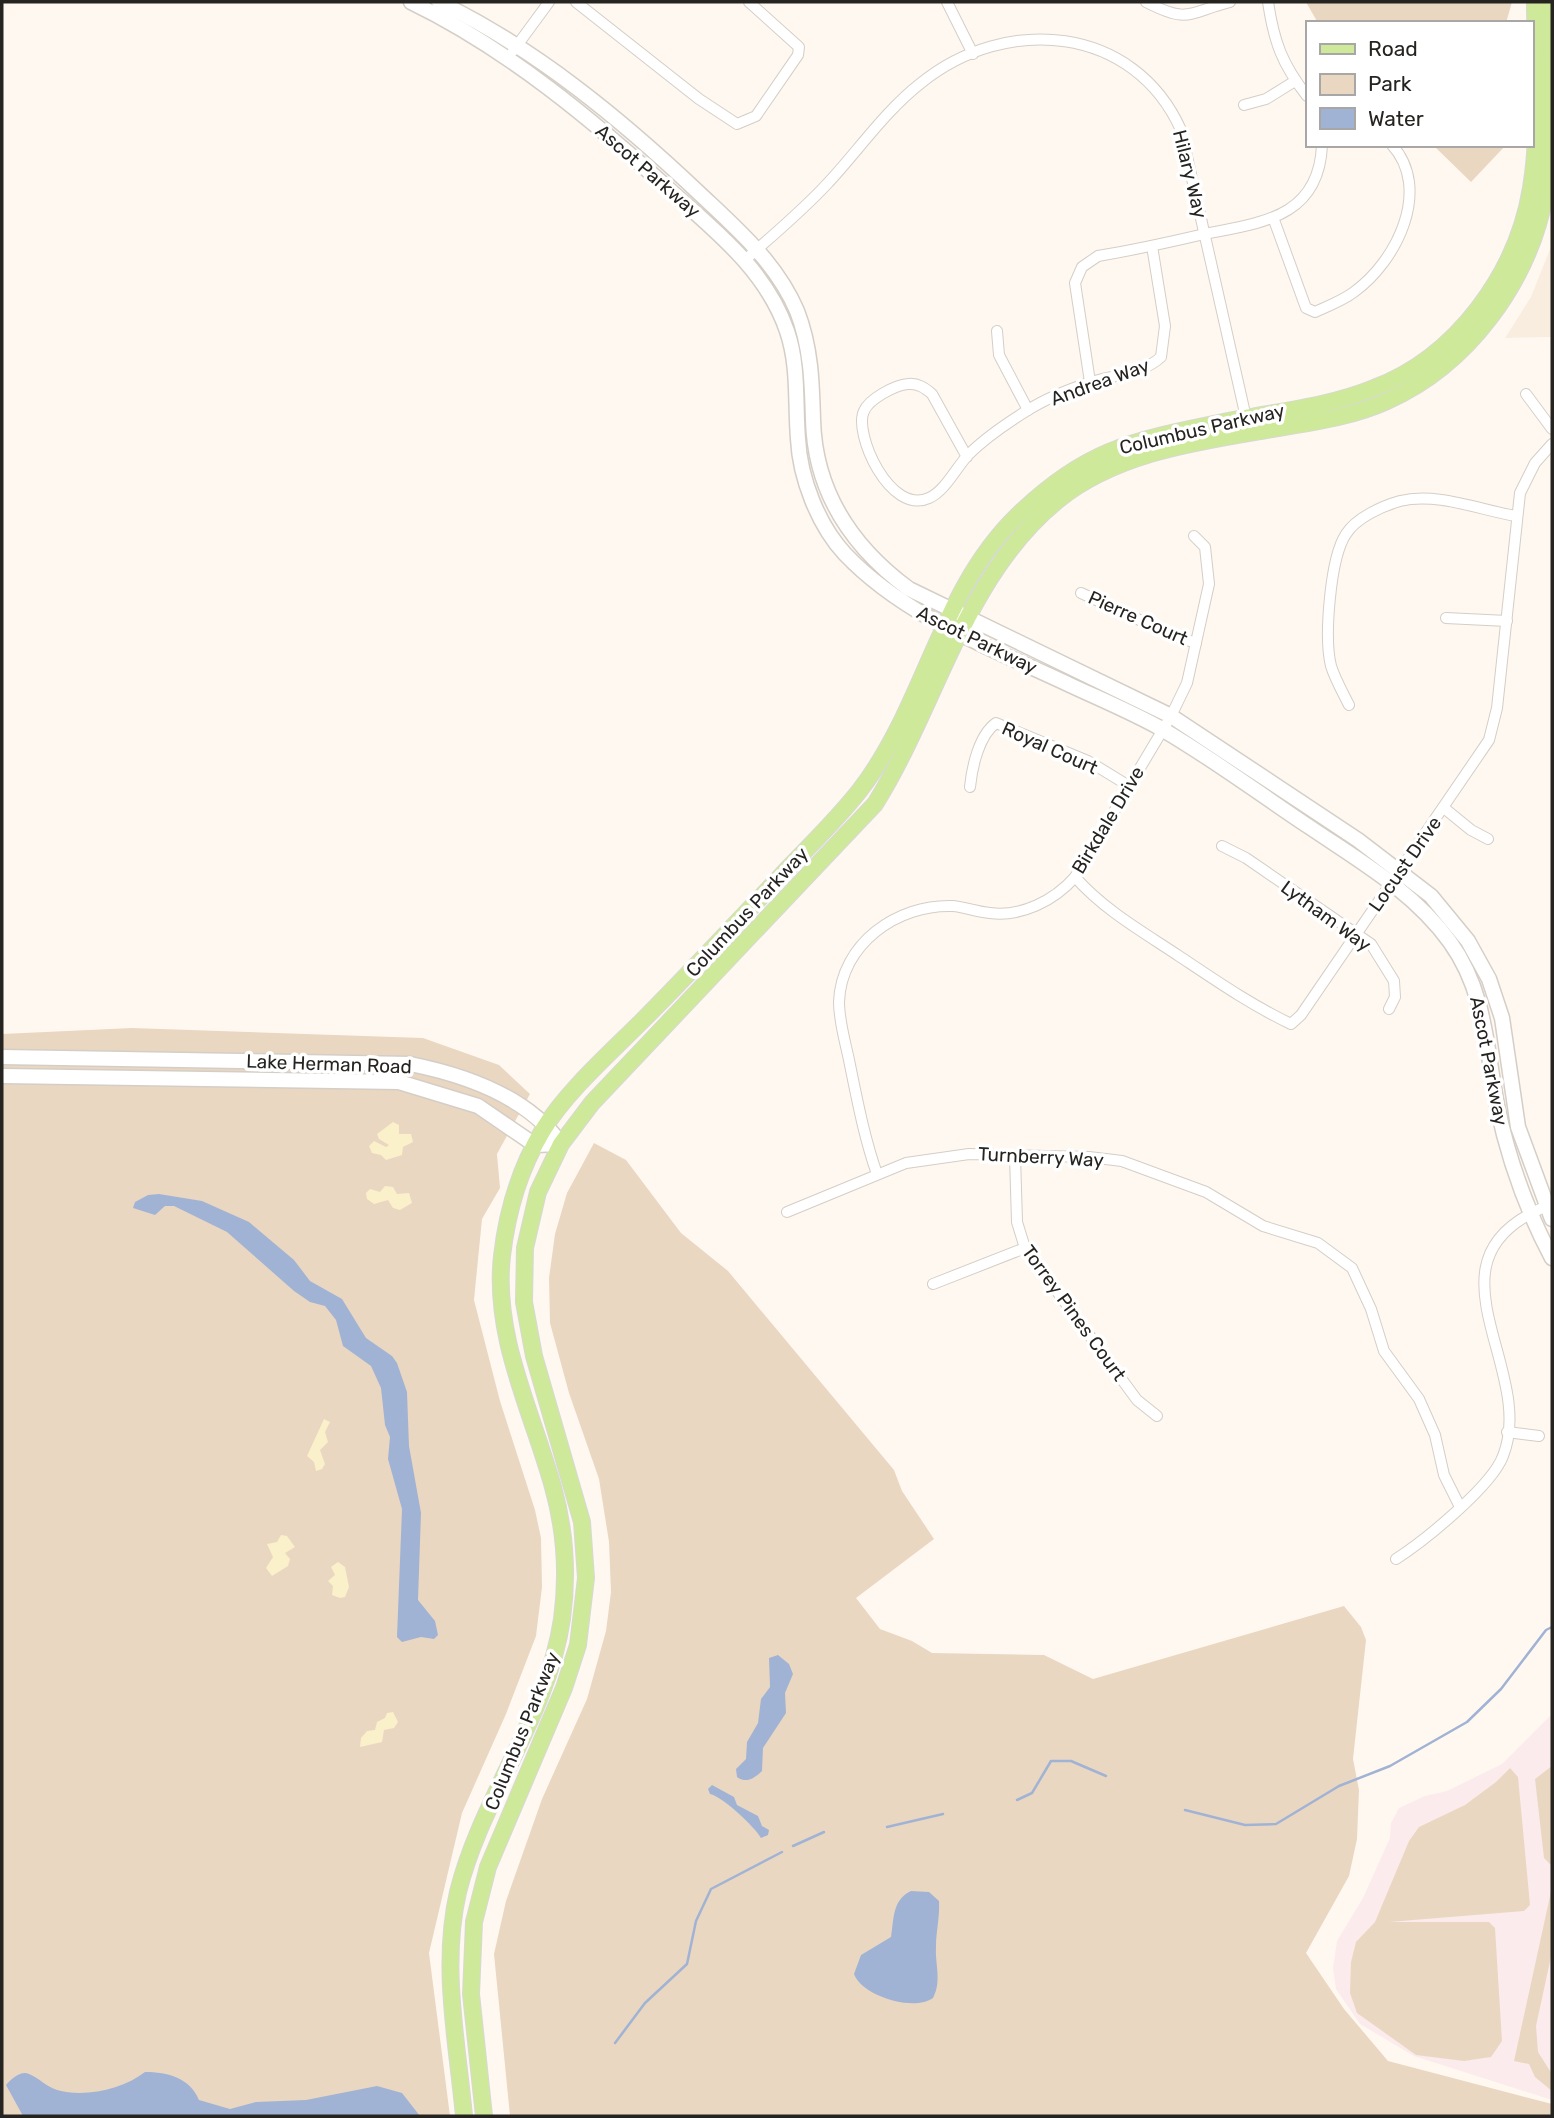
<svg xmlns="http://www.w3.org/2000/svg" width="1554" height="2118" font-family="Rubik,sans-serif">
	<rect width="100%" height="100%" fill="#fff8f0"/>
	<polygon fill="#f9eddf" points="1552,244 1552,337 1505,338 1531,297"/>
	<polygon fill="#fbebec" points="1552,1714 1552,2100 1414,2056 1360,2024 1336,1989 1333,1968 1337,1941 1363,1898 1390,1838 1391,1823 1399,1808 1425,1796 1447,1791 1502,1764"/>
	<g fill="#ead7c1">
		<polygon points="1306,2 1512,2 1506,23 1318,23"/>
		<polygon points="1433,145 1506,145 1471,182"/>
		<polygon points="132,1028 423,1038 499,1065 530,1094 497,1154 500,1188 482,1219 474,1300 500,1401 535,1510 541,1538 542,1587 536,1636 506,1714 462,1813 429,1953 450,2116 2,2116 2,1034"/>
		<polygon points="594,1143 626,1160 681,1233 728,1271 894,1470 902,1491 934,1539 856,1598 880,1629 912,1641 932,1653 1044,1655 1093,1679 1344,1606 1361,1627 1366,1640 1353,1759 1359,1790 1357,1839 1349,1876 1306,1953 1344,2009 1388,2061 1552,2104 1552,2116 510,2116 494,1954 506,1901 542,1799 587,1699 606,1631 611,1592 609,1542 599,1479 569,1393 550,1323 549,1278 555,1234 567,1193"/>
		<polygon points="1552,1766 1552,1865 1551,1865 1544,1858 1535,1779"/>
		<polygon points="1510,1768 1518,1777 1530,1905 1524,1911 1389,1922 1489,1922 1495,1928 1502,2041 1491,2057 1464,2061 1416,2055 1357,2013 1350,1993 1351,1962 1356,1942 1375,1922 1409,1841 1419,1827 1465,1805 1496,1782"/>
		<polygon points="1552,1887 1552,1952 1536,2026 1538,2052 1552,2074 1552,2091 1535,2077 1529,2064 1514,2061"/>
	</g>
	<g fill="#faf0ca">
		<polygon points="393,1122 399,1125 399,1134 411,1134 413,1142 403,1147 402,1155 386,1160 381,1155 372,1153 369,1146 374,1141 386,1147 389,1145 379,1139 377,1134"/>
		<polygon points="385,1186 393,1187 397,1194 409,1193 412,1203 400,1210 393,1208 388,1200 374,1204 367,1199 366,1193 370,1189 380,1192"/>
		<polygon points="324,1419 330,1422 325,1432 328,1442 320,1450 325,1464 322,1469 316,1471 314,1462 307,1456"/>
		<polygon points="281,1535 287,1536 295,1547 285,1553 290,1559 288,1566 272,1576 266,1568 273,1557 267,1544 277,1542"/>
		<polygon points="338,1562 345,1567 349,1587 345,1597 340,1598 332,1595 333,1586 328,1581 335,1575 331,1567"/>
		<polygon points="393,1712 398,1722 394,1728 384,1730 382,1742 360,1747 361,1738 367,1731 375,1730 377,1722 385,1718 387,1713"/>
	</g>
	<g fill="#a1b3d4">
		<polygon points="159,1194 202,1201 249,1222 294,1260 310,1281 342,1299 366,1338 392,1356 397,1363 407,1392 409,1446 421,1513 418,1600 435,1621 438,1635 434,1639 421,1637 402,1642 397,1637 402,1509 388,1459 390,1437 385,1425 381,1388 371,1366 343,1346 336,1320 325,1306 310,1302 294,1291 227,1232 174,1206 165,1206 155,1215 133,1208 135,1202 148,1195"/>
		<path d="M 778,1655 L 789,1664 L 793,1674 L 785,1693 L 786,1713 L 763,1748 L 762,1771 C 755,1778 746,1784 737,1777 L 736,1769 L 746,1759 L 747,1742 L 758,1723 L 761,1699 L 770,1687 L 769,1658 Z"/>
		<path d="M 712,1785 L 734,1797 L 737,1805 L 758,1816 L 762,1826 L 769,1830 L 768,1835 L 761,1838 C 755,1827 723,1797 710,1794 L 708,1789 Z"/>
		<path d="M 911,1891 L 929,1892 L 939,1901 C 940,1917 936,1931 936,1947 C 935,1965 942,1981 933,1998 C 914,2012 862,1996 854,1974 L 861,1955 L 891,1937 C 894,1919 892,1900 911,1891 Z"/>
		<path d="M 145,2072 C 168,2072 190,2078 199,2100 L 230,2109 L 256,2102 L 306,2100 L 377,2086 L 402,2093 L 420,2116 L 23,2116 L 6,2085 C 11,2079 21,2070 29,2074 C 39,2078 47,2087 57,2090 C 85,2098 123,2089 145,2072 Z"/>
	</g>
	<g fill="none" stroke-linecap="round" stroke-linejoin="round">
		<g stroke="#a1b3d4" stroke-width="2.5">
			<polyline points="1017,1800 1032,1793 1051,1761 1071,1761 1106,1776"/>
			<polyline points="1185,1810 1245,1825 1276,1824 1339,1786 1390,1766 1467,1722 1501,1689 1546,1630 1552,1627"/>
			<polyline points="887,1827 943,1814"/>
			<polyline points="793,1846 824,1832"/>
			<polyline points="615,2043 645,2003 687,1964 696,1921 711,1889 782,1852"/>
		</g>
		<g stroke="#d4cec6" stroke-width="12">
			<g id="street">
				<polyline points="576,2 699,99 737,124 756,116 798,55 799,47 749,2"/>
				<polyline points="947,2 973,54"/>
				<path d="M 1146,2 C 1189,24 1187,13 1230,2"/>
				<path d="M 1268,2 C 1274,42 1282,64 1307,96"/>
				<polyline points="513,51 549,2"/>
				<polyline points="1244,105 1266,99 1295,81"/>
				<path d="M 1274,220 L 1306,308 L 1315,312 C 1328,306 1342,301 1354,292 C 1397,261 1432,189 1392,145"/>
				<path d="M 745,260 C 773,235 802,211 827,184 C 858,151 885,111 921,83 C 1006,14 1134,25 1181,130 L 1247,422"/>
				<polyline points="997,331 999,355 1028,410"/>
				<path d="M 1090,382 L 1075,283 L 1082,267 L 1098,256 C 1133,250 1166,243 1200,235 C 1257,223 1319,220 1322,145"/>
				<polyline points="1526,394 1552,429"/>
				<path d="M 967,457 L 932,394 C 925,388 918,383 908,384 C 895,385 869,399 864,411 C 853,433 890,516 929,498 C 945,491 956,468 968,455 C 985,438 1007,423 1028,410 C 1047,398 1070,389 1091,382 C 1113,375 1143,374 1161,357 L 1165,326 L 1152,246"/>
				<polyline points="1081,593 1172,635 1196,643"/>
				<polyline points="1446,618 1507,621"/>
				<path d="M 1349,705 C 1343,693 1335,679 1331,666 C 1324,638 1330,558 1346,534 C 1356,518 1382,506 1400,501 C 1437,492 1480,510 1516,516"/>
				<path d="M 970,787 C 972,767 979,735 996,723 L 1088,761 L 1129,786"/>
				<polyline points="1444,808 1471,830 1488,839"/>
				<polyline points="1222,846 1246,858 1371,944 1394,981 1395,997 1389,1009"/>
				<path d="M 1075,877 C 1104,910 1143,932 1179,956 C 1215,980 1251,1005 1291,1024 L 1301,1015 L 1489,740 L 1497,708 L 1520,493 L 1535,463 L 1552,444"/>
				<polyline points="1015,1156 1017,1222 1025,1248 1137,1400 1157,1416"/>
				<path d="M 877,1174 C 864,1137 857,1099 849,1060 C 845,1041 839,1021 839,1002 C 841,944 897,904 953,906 C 965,907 977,912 990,913 C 1021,917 1054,901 1075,877 L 1171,716 L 1187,683 L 1209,584 L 1205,547 L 1194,536"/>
				<polyline points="787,1212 906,1163 969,1154 1089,1157 1122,1161 1206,1192 1263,1226 1318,1243 1352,1268 1371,1309 1384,1351 1419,1399 1435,1435 1444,1475 1460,1507"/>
				<polyline points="933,1284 1025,1248"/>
				<polyline points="1507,1432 1539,1436"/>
				<path d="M 1396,1559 C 1424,1541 1492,1486 1503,1456 C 1538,1368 1415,1259 1547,1206"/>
			</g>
		</g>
		<g stroke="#d4cec6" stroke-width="17">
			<g id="secondary">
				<path d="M 411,2 C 508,49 594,121 673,193 C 718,233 767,272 787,331 C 799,366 795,402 798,439 C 800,478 818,525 845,554 C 906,618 992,648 1070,685 C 1100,699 1131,712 1160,728 C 1212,758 1261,795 1311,828 C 1361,862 1414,892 1450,942 C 1486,992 1486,1048 1497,1105 C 1508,1158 1527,1211 1552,1258"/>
				<path d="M 439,2 C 536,49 622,120 699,193 C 737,229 776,262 797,311 C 811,347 812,382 813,420 C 815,493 852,547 909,589 L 1171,716 L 1358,840 L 1431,896 L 1468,941 L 1489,979 L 1502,1018 L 1518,1127 L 1552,1219"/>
				<path d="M 2,1057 L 410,1064 C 465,1075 528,1097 561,1144"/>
				<polyline points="2,1076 399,1082 478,1106 535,1145 561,1144"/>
			</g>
		</g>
		<g stroke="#d8d8d7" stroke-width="18">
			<g id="primary">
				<path d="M 464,2116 C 457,2041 441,1966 458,1892 C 481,1799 548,1715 562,1619 C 568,1575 565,1530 553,1487 C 532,1411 493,1337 502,1256 C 507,1212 520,1168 543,1130 C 565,1093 610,1053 641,1022 C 688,975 733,926 779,878 C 806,849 836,821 860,790 C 925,706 940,590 1018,515 C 1085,450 1130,441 1219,423 C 1270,412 1325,408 1374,388 C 1456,357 1517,274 1531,188 C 1541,127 1535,63 1535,2"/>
				<path d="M 484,2116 L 471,1994 L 474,1922 L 488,1867 L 564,1688 L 578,1645 L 586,1578 L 582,1522 L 534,1356 L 524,1302 L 525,1248 L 538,1192 L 561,1144 L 592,1103 L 875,804 C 937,705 964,576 1058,500 C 1116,453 1196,442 1267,430 C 1307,423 1350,418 1387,401 C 1468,365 1529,282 1545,195 C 1554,132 1551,66 1551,2"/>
			</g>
		</g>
		<use href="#street" stroke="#fff" stroke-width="10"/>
		<use href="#secondary" stroke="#fff" stroke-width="14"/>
		<use href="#primary" stroke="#cee999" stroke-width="16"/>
	</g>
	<g text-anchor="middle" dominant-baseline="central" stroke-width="7" stroke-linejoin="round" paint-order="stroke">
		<g font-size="19" fill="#262421" stroke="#fff">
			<text transform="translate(648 171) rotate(41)">Ascot Parkway</text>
			<text transform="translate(1190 174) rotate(76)">Hilary Way</text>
			<text transform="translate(1100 382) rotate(-20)">Andrea Way</text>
			<text transform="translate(1202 429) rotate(-13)">Columbus Parkway</text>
			<text transform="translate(1138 618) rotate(24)">Pierre Court</text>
			<text transform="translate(977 640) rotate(26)">Ascot Parkway</text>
			<text transform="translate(1050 748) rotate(24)">Royal Court</text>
			<text transform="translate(1108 820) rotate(-59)">Birkdale Drive</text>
			<text transform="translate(1405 864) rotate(-55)">Locust Drive</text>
			<text transform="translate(747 912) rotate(-47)">Columbus Parkway</text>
			<text transform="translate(1326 916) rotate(36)">Lytham Way</text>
			<text transform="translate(1489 1061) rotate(79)">Ascot Parkway</text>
			<text transform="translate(329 1064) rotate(2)">Lake Herman Road</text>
			<text transform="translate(1041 1157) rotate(3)">Turnberry Way</text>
			<text transform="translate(1074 1313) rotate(54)">Torrey Pines Court</text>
			<text transform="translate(522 1731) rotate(-68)">Columbus Parkway</text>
		</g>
	</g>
	<rect width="1554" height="2118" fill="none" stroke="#262421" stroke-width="7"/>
	<rect x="1306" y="21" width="228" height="126" fill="#ffffff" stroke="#a8a7a6" stroke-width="2"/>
	<rect x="1320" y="44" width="35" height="10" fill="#cee999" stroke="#a8a7a6" stroke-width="2"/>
	<text x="1368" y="56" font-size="21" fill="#262421">Road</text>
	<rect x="1320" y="74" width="35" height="21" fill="#ead7c1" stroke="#a8a7a6" stroke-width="2"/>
	<text x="1368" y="91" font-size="21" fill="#262421">Park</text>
	<rect x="1320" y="108" width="35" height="21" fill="#a1b3d4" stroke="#a8a7a6" stroke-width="2"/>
	<text x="1368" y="126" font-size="21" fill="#262421">Water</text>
</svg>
